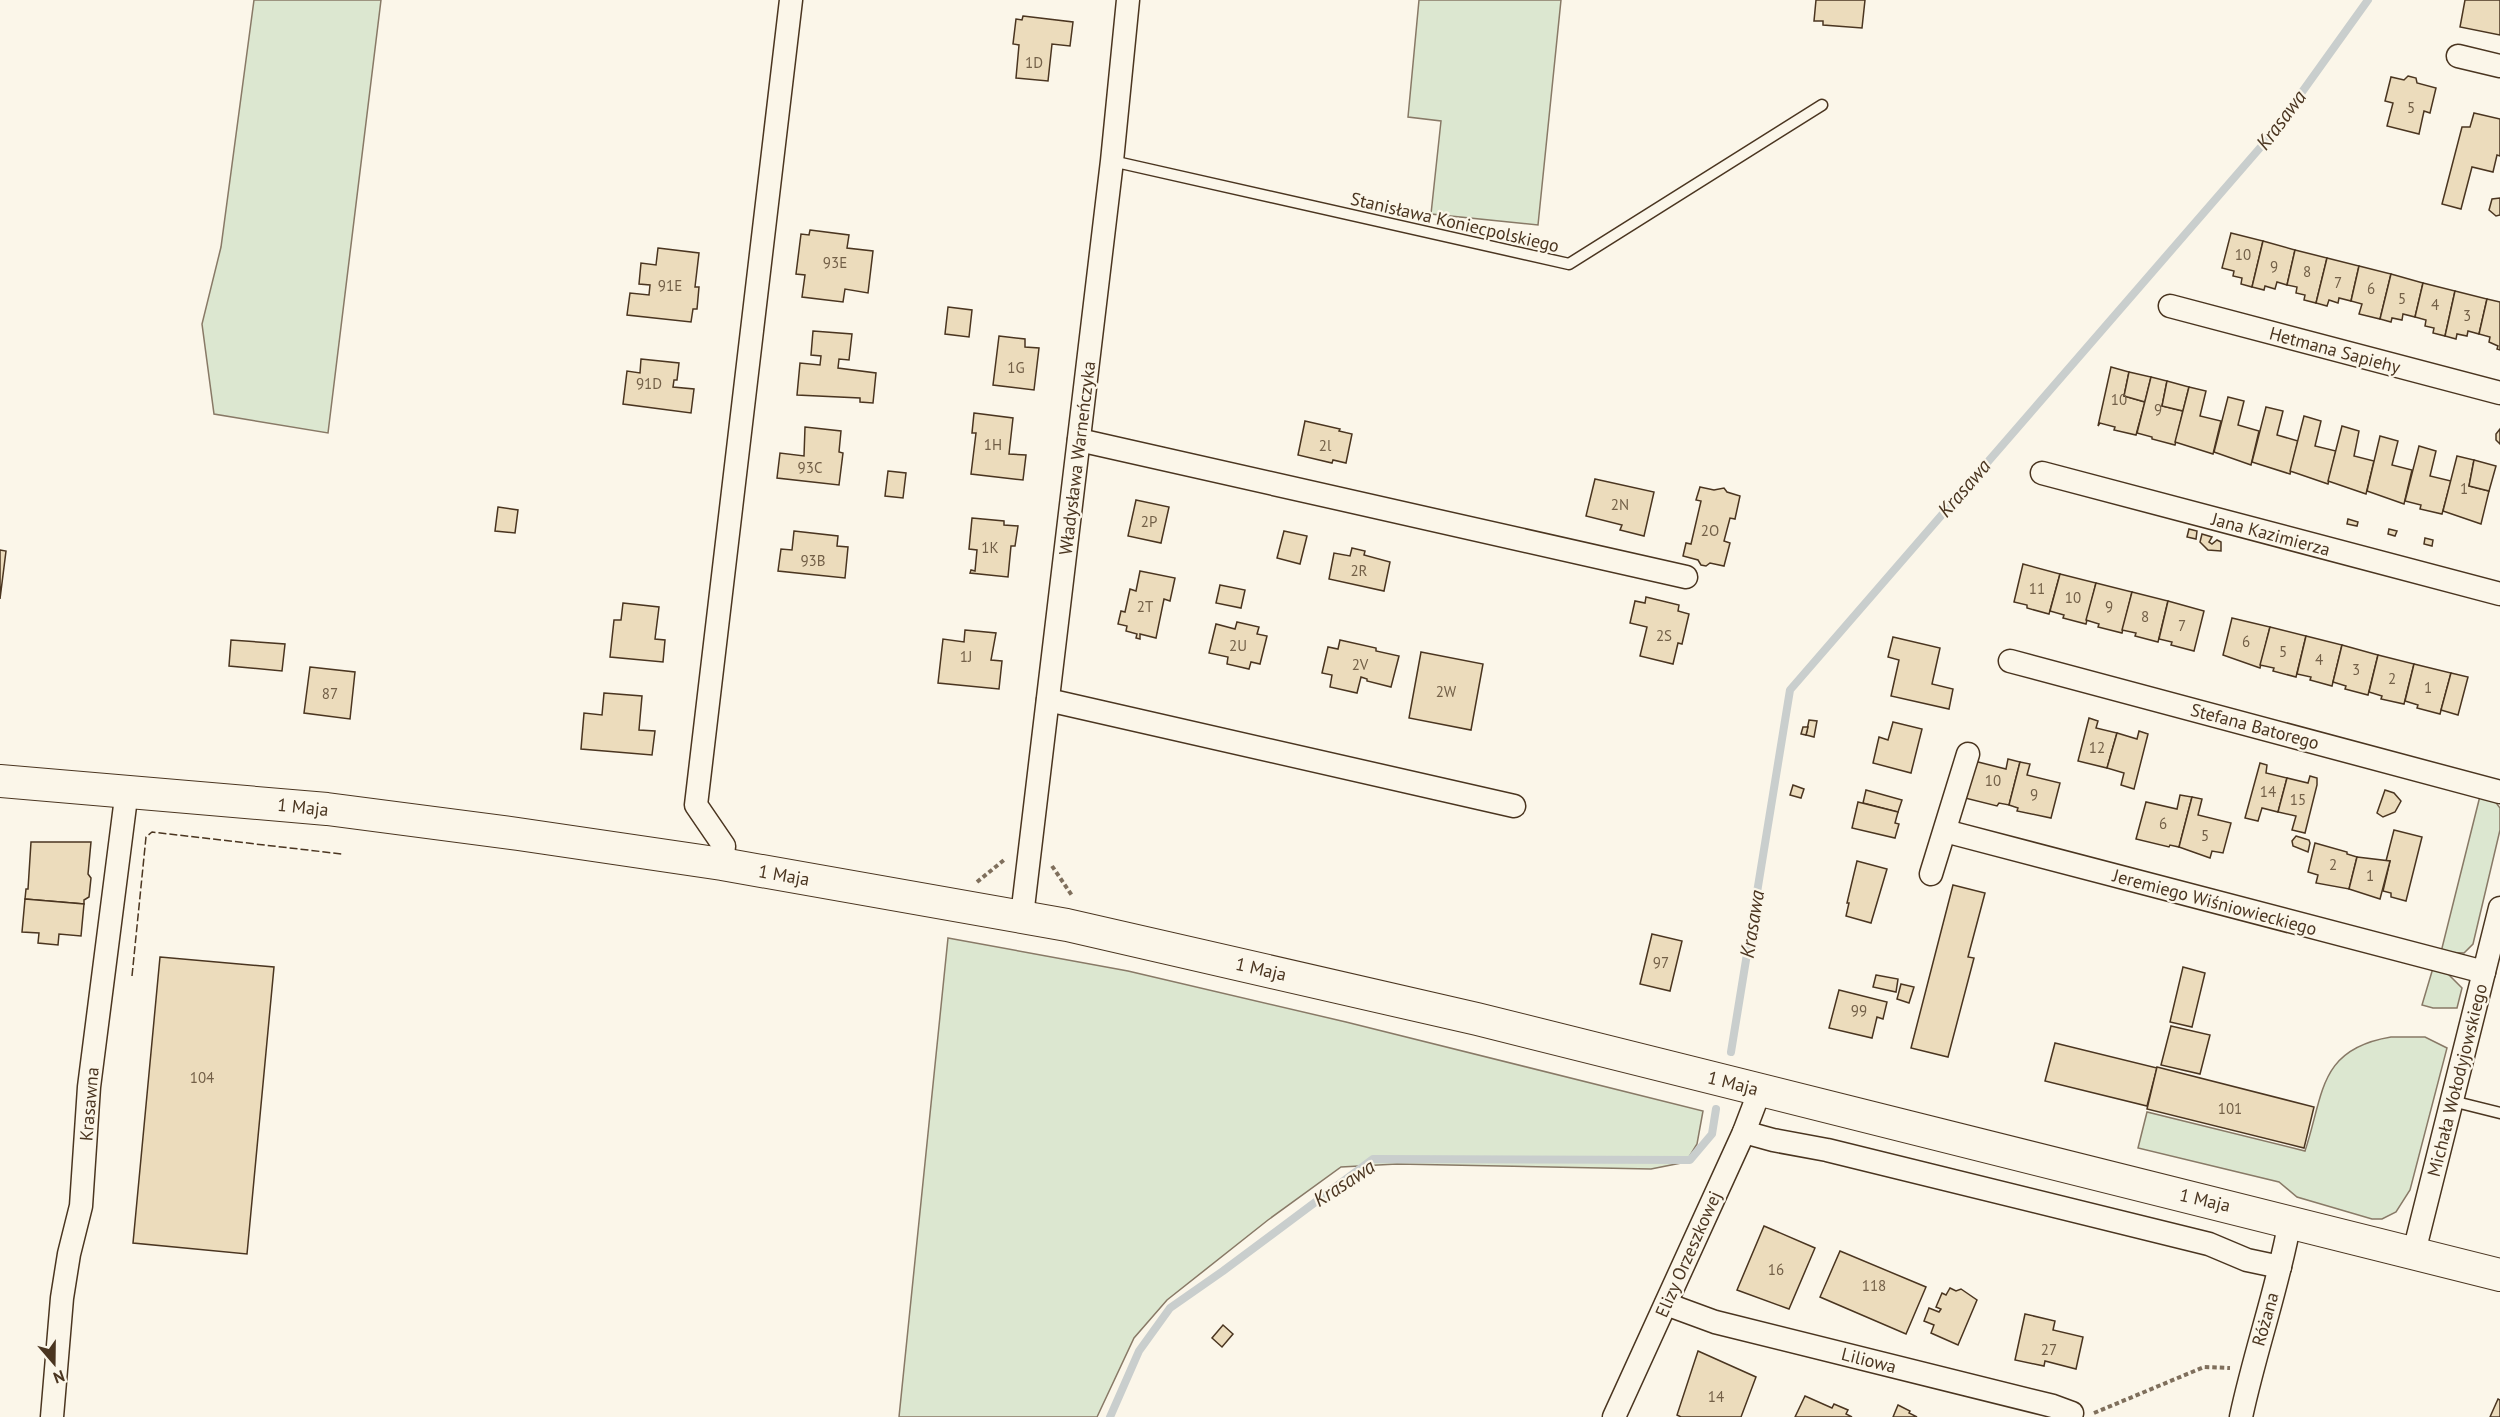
<svg xmlns="http://www.w3.org/2000/svg" width="2500" height="1417" font-family="'PT Sans',sans-serif">
	<rect width="100%" height="100%" fill="#fbf6e9"/>
	<g fill="#dce7d0" stroke="#887966" stroke-width="1.5">
		<polygon points="254,0 381,0 328,433 214,414 202,324 221,247"/>
		<polygon points="1419,0 1561,0 1538,225 1431,214 1441,121 1408,117"/>
		<polygon points="2480,796 2494,800 2500,808 2500,830 2473,944 2464,953 2441,952"/>
		<polygon points="948,938 1128,971 1346,1022 1703,1111 1697,1144 1686,1162 1651,1169 1397,1164 1341,1167 1268,1220 1167,1300 1134,1338 1097,1417 899,1417"/>
		<polygon points="2433,968 2446,972 2462,988 2457,1008 2433,1008 2422,1005"/>
		<path d="M 2391,1037 L 2425,1037 L 2447,1048 L 2410,1190 L 2396,1212 L 2382,1219 L 2372,1219 L 2297,1197 L 2279,1182 L 2138,1148 L 2147,1112 L 2305,1151 C 2324,1094 2318,1049 2391,1037 Z"/>
	</g>
	<g fill="none" stroke-linecap="round" stroke-linejoin="round">
		<g stroke="#c9cecd" stroke-width="8">
			<polyline points="1731,1052 1790,690 2272,134 2368,0"/>
			<polyline points="1110,1417 1139,1351 1170,1308 1223,1271 1373,1159 1690,1160 1712,1134 1716,1109"/>
		</g>
	</g>
	<g fill="#ecdcbc" stroke="#4a3520" stroke-width="1.5">
		<polygon points="1816,0 1865,0 1862,28 1823,25 1823,21 1814,21"/>
		<polygon points="2465,0 2500,0 2500,35 2460,27"/>
		<polygon points="1023,16 1073,22 1070,46 1052,44 1048,81 1016,78 1019,45 1013,44 1016,19 1022,20"/>
		<polygon points="2408,76 2416,78 2417,83 2436,88 2430,113 2424,111 2419,134 2387,126 2393,103 2385,101 2391,77 2404,80"/>
		<polygon points="2474,113 2500,119 2500,156 2497,155 2493,172 2472,167 2461,209 2442,204 2462,127 2470,127"/>
		<polygon points="2500,198 2500,215 2496,216 2489,210 2492,199"/>
		<polygon points="810,230 849,235 847,248 873,251 868,293 845,289 843,302 802,297 805,275 796,274 801,234 809,235"/>
		<polygon points="2231,233 2263,241 2252,287 2241,284 2242,278 2233,276 2234,271 2222,268"/>
		<polygon points="2263,241 2295,250 2287,285 2277,282 2275,289 2265,286 2264,290 2252,287"/>
		<polygon points="658,248 699,253 695,287 699,287 697,309 693,309 691,322 627,315 630,293 649,295 650,285 639,284 641,263 656,265"/>
		<polygon points="2295,250 2327,258 2316,303 2304,300 2305,295 2296,293 2297,287 2287,285"/>
		<polygon points="2327,258 2359,266 2351,301 2339,298 2338,303 2329,300 2327,306 2316,303"/>
		<polygon points="2359,266 2391,274 2380,319 2359,314 2362,304 2351,301"/>
		<polygon points="2391,274 2423,283 2415,317 2403,314 2402,320 2392,318 2391,322 2380,319"/>
		<polygon points="2423,283 2455,291 2445,336 2433,333 2434,328 2425,326 2426,320 2415,317"/>
		<polygon points="2455,291 2487,299 2479,334 2468,331 2467,336 2457,334 2456,339 2445,336"/>
		<polygon points="2487,299 2500,302 2500,350 2497,349 2498,346 2489,342 2490,337 2479,334"/>
		<polygon points="948,307 972,310 969,337 945,334"/>
		<polygon points="813,331 852,334 849,360 839,359 838,368 876,373 873,403 860,402 860,398 797,395 800,363 820,365 821,356 811,355"/>
		<polygon points="999,336 1025,339 1025,347 1039,348 1034,390 993,385"/>
		<polygon points="641,359 679,363 677,380 674,380 673,387 694,389 691,413 623,404 627,371 640,373"/>
		<polygon points="2111,367 2129,372 2124,396 2145,402 2136,435 2114,430 2115,427 2100,423 2098,426"/>
		<polygon points="2129,372 2151,377 2145,402 2124,396"/>
		<polygon points="2151,377 2167,381 2162,406 2183,411 2175,445 2152,439 2152,437 2137,433"/>
		<polygon points="2167,381 2189,387 2183,411 2162,406"/>
		<polygon points="2189,387 2206,391 2200,416 2221,421 2213,454 2175,442"/>
		<polygon points="2228,397 2244,401 2238,425 2259,431 2251,465 2214,452"/>
		<polygon points="2266,407 2283,411 2277,435 2298,441 2290,474 2252,462"/>
		<polygon points="974,413 1013,418 1009,454 1026,455 1023,480 971,474 976,433 972,433"/>
		<polygon points="2304,416 2321,421 2315,446 2336,451 2328,484 2290,471"/>
		<polygon points="1305,421 1340,429 1339,431 1352,434 1346,463 1333,460 1332,463 1298,455"/>
		<polygon points="2342,426 2359,431 2354,456 2374,461 2366,494 2328,481"/>
		<polygon points="805,427 841,431 839,452 843,453 839,485 777,478 780,453 804,456"/>
		<polygon points="2500,429 2500,444 2496,440 2496,434"/>
		<polygon points="2380,436 2398,441 2392,465 2412,470 2404,504 2367,491"/>
		<polygon points="2419,446 2436,451 2430,476 2451,481 2442,514 2420,509 2421,505 2405,501"/>
		<polygon points="2457,456 2474,460 2469,486 2489,491 2481,524 2443,511"/>
		<polygon points="2474,460 2496,466 2489,491 2469,486"/>
		<polygon points="888,471 906,473 903,498 885,496"/>
		<polygon points="1595,479 1654,492 1644,536 1620,530 1622,525 1586,516"/>
		<polygon points="1700,487 1714,490 1724,488 1727,492 1740,496 1735,519 1730,518 1724,541 1730,543 1724,566 1710,563 1706,566 1701,565 1698,560 1683,556 1686,543 1691,544 1701,501 1696,500"/>
		<polygon points="1136,500 1169,507 1161,543 1128,536"/>
		<polygon points="498,507 518,510 515,533 495,531"/>
		<polygon points="972,518 1004,521 1004,525 1018,526 1015,546 1011,546 1008,577 970,573 971,570 975,571 977,550 969,549"/>
		<polygon points="2348,519 2358,522 2357,526 2347,524"/>
		<polygon points="2189,529 2197,531 2196,539 2187,537"/>
		<polygon points="2389,529 2397,531 2395,536 2388,534"/>
		<polygon points="794,531 838,536 837,546 848,547 845,578 778,571 781,549 792,550"/>
		<polygon points="1284,531 1307,536 1300,564 1277,558"/>
		<polygon points="2202,534 2212,537 2209,542 2212,544 2217,540 2221,542 2221,551 2208,550 2200,542"/>
		<polygon points="2425,538 2433,540 2432,546 2424,544"/>
		<polygon points="1352,548 1365,551 1364,555 1390,562 1384,591 1329,579 1334,553 1350,556"/>
		<polygon points="0,550 6,551 0,599"/>
		<polygon points="2023,564 2060,574 2049,614 2027,608 2027,605 2014,602"/>
		<polygon points="1140,571 1175,578 1170,601 1164,599 1156,638 1140,634 1140,639 1136,638 1137,634 1126,631 1127,626 1118,624 1121,611 1125,612 1130,589 1136,591"/>
		<polygon points="2060,574 2096,583 2086,624 2063,618 2064,615 2050,611"/>
		<polygon points="2096,583 2132,592 2122,633 2098,627 2099,624 2086,620"/>
		<polygon points="1220,585 1245,590 1241,608 1216,603"/>
		<polygon points="2132,592 2168,601 2158,642 2135,636 2136,633 2122,630"/>
		<polygon points="1646,597 1679,605 1678,611 1689,614 1682,644 1678,643 1673,664 1640,656 1647,627 1630,623 1635,601 1645,603"/>
		<polygon points="2168,601 2204,611 2194,651 2171,645 2172,642 2159,639"/>
		<polygon points="623,603 659,607 655,639 665,640 663,662 610,657 614,620 621,620"/>
		<polygon points="2232,618 2270,627 2260,668 2223,655"/>
		<polygon points="1237,622 1259,627 1257,634 1267,636 1260,664 1251,662 1249,669 1227,664 1228,657 1209,653 1216,624 1235,629"/>
		<polygon points="2270,627 2306,636 2296,677 2273,671 2274,668 2260,665"/>
		<polygon points="965,630 996,633 991,660 1002,661 999,689 938,683 943,639 964,642"/>
		<polygon points="2306,636 2342,645 2332,686 2310,680 2311,677 2297,674"/>
		<polygon points="1893,637 1940,648 1932,684 1953,689 1949,709 1891,696 1899,660 1888,657"/>
		<polygon points="231,640 285,644 282,671 229,666"/>
		<polygon points="1340,640 1376,648 1376,651 1399,656 1391,687 1367,681 1367,679 1361,677 1357,693 1330,687 1332,675 1322,673 1328,647 1338,649"/>
		<polygon points="2342,645 2378,655 2368,695 2345,689 2346,686 2333,682"/>
		<polygon points="1421,652 1483,664 1471,730 1409,718"/>
		<polygon points="2378,655 2414,664 2404,704 2381,699 2382,696 2369,692"/>
		<polygon points="2414,664 2451,673 2440,714 2417,708 2418,705 2405,701"/>
		<polygon points="310,667 355,672 350,719 304,713"/>
		<polygon points="2451,673 2468,677 2458,715 2441,710"/>
		<polygon points="604,693 642,696 639,730 655,731 652,755 581,749 584,713 602,715"/>
		<polygon points="2089,718 2098,721 2096,728 2117,733 2107,768 2078,761"/>
		<polygon points="1809,720 1817,721 1814,737 1806,735"/>
		<polygon points="1893,722 1922,729 1911,773 1873,763 1879,737 1888,740"/>
		<polygon points="1803,727 1808,727 1806,735 1801,734"/>
		<polygon points="2139,731 2148,734 2134,789 2121,785 2124,773 2107,768 2117,733 2137,739"/>
		<polygon points="2008,759 2020,762 2009,805 1999,803 1997,806 1965,798 1974,761 2006,769"/>
		<polygon points="2020,762 2030,764 2027,775 2060,783 2051,818 2017,811 2018,808 2009,805"/>
		<polygon points="2260,763 2267,765 2266,773 2287,778 2278,812 2262,808 2258,821 2245,818"/>
		<polygon points="2310,776 2317,778 2317,785 2305,833 2292,830 2296,816 2278,812 2287,778 2308,783"/>
		<polygon points="1793,785 1804,789 1801,798 1790,795"/>
		<polygon points="1866,790 1902,800 1898,812 1863,803"/>
		<polygon points="2385,790 2394,793 2401,801 2395,812 2383,817 2377,813"/>
		<polygon points="2180,795 2192,797 2179,847 2170,845 2169,847 2136,839 2146,802 2177,809"/>
		<polygon points="2192,797 2202,799 2198,815 2231,823 2223,853 2212,851 2210,858 2179,847"/>
		<polygon points="1858,802 1898,812 1895,823 1899,824 1895,838 1852,828"/>
		<polygon points="2394,830 2422,837 2406,901 2391,897 2391,893 2383,891 2390,861 2386,861"/>
		<polygon points="2296,836 2309,840 2310,843 2308,852 2293,846 2292,841"/>
		<polygon points="31,842 91,842 88,874 91,878 89,897 84,900 84,904 25,899 26,889 28,889"/>
		<polygon points="2315,843 2347,852 2347,854 2357,857 2349,889 2316,883 2318,875 2308,872"/>
		<polygon points="2357,857 2390,861 2380,899 2349,889"/>
		<polygon points="1857,861 1887,869 1871,923 1846,916 1849,903 1847,903"/>
		<polygon points="1953,885 1985,893 1968,957 1974,958 1948,1057 1911,1048"/>
		<polygon points="25,899 84,904 81,936 59,934 58,945 38,943 39,933 22,932"/>
		<polygon points="1652,934 1682,941 1670,991 1640,984"/>
		<polygon points="160,957 274,967 247,1254 133,1243"/>
		<polygon points="2183,967 2205,973 2192,1027 2170,1022"/>
		<polygon points="1876,975 1898,979 1896,992 1873,987"/>
		<polygon points="1901,984 1914,987 1909,1003 1897,999"/>
		<polygon points="1839,990 1887,1002 1883,1019 1877,1017 1872,1038 1829,1028"/>
		<polygon points="2171,1026 2210,1035 2200,1074 2161,1065"/>
		<polygon points="2055,1043 2157,1068 2147,1106 2045,1081"/>
		<polygon points="2157,1067 2314,1107 2304,1148 2147,1109"/>
		<polygon points="1764,1226 1815,1248 1789,1309 1737,1290"/>
		<polygon points="1840,1251 1926,1287 1906,1334 1820,1297"/>
		<polygon points="1950,1288 1956,1291 1961,1289 1977,1300 1958,1345 1931,1333 1934,1325 1924,1321 1929,1308 1939,1312 1941,1309 1936,1307 1942,1293 1946,1295"/>
		<polygon points="2025,1314 2055,1321 2053,1330 2083,1337 2076,1369 2045,1361 2044,1366 2015,1360"/>
		<polygon points="1223,1325 1233,1334 1222,1347 1212,1338"/>
		<polygon points="1698,1351 1756,1377 1741,1417 1681,1417 1677,1415"/>
		<polygon points="1805,1396 1832,1408 1834,1404 1848,1410 1846,1414 1852,1417 1795,1417"/>
		<polygon points="2498,1399 2500,1400 2500,1417 2490,1417"/>
		<polygon points="1898,1405 1910,1411 1909,1413 1917,1417 1893,1417"/>
	</g>
	<g fill="none" stroke-linecap="round" stroke-linejoin="round">
		<g stroke="#4a3520" stroke-width="13">
			<g id="service">
				<polyline points="1112,161 1569,264 1822,105"/>
				<polyline points="2452,1101 2500,1113"/>
			</g>
		</g>
		<g stroke="#4a3520" stroke-width="25">
			<g id="minor">
				<polyline points="2458,56 2500,66"/>
				<polyline points="2170,306 2500,393"/>
				<polyline points="1079,440 1686,577"/>
				<polyline points="2042,473 2500,594"/>
				<polyline points="2010,661 2500,792"/>
				<polyline points="1048,700 1514,806"/>
				<polyline points="1945,831 2484,972"/>
				<polyline points="722,864 724,846 696,805 791,0"/>
				<polyline points="1931,874 1968,754"/>
				<polyline points="1022,916 1112,161 1128,0"/>
				<polyline points="1744,1132 1773,1140 1827,1150 2209,1244 2247,1260 2280,1267"/>
				<polyline points="2414,1252 2500,908"/>
				<polyline points="1666,1304 1715,1322 2053,1406 2072,1413"/>
				<polyline points="52,1417 62,1298 69,1254 81,1206 89,1087 127,790"/>
				<polyline points="1614,1417 1744,1132 1760,1090"/>
				<path d="M 2241,1417 C 2255,1351 2278,1287 2290,1221"/>
			</g>
		</g>
		<g stroke="#4a3520" stroke-width="34">
			<polyline id="secondary" points="0,781 327,809 518,834 722,864 1067,925 1477,1019 2500,1275"/>
		</g>
		<g stroke="#7f6f5c" stroke-width="4" stroke-dasharray="4.5 3" stroke-linecap="butt">
			<polyline points="1052,866 1073,897"/>
			<polyline points="977,882 1004,860"/>
			<polyline points="2094,1413 2204,1367 2230,1368"/>
		</g>
		<use href="#service" stroke="#fbf6e9" stroke-width="10"/>
		<use href="#minor" stroke="#fbf6e9" stroke-width="22"/>
		<use href="#secondary" stroke="#fbf6e9" stroke-width="32"/>
		<polyline stroke="#4a3520" stroke-width="1.5" stroke-dasharray="8 3" stroke-linecap="butt" points="132,976 146,837 152,832 342,854"/>
	</g>
	<g text-anchor="middle" dominant-baseline="central" stroke-width="4.5" stroke-linejoin="round" paint-order="stroke">
		<g font-size="15" fill="#725f47">
			<text x="1034" y="62">1D</text>
			<text x="2411" y="107">5</text>
			<text x="2243" y="254">10</text>
			<text x="835" y="262">93E</text>
			<text x="2274" y="266">9</text>
			<text x="2307" y="271">8</text>
			<text x="2338" y="282">7</text>
			<text x="670" y="285">91E</text>
			<text x="2371" y="288">6</text>
			<text x="2402" y="298">5</text>
			<text x="2435" y="304">4</text>
			<text x="2467" y="315">3</text>
			<text x="1016" y="367">1G</text>
			<text x="649" y="383">91D</text>
			<text x="2119" y="399">10</text>
			<text x="2158" y="409">9</text>
			<text x="993" y="444">1H</text>
			<text x="1325" y="445">2l</text>
			<text x="810" y="467">93C</text>
			<text x="2464" y="488">1</text>
			<text x="1620" y="504">2N</text>
			<text x="1149" y="521">2P</text>
			<text x="1710" y="530">2O</text>
			<text x="990" y="547">1K</text>
			<text x="813" y="560">93B</text>
			<text x="1359" y="570">2R</text>
			<text x="2037" y="588">11</text>
			<text x="2073" y="597">10</text>
			<text x="1145" y="606">2T</text>
			<text x="2109" y="606">9</text>
			<text x="2145" y="616">8</text>
			<text x="2182" y="625">7</text>
			<text x="1664" y="635">2S</text>
			<text x="2246" y="641">6</text>
			<text x="1238" y="645">2U</text>
			<text x="2283" y="651">5</text>
			<text x="966" y="656">1J</text>
			<text x="2319" y="659">4</text>
			<text x="1360" y="664">2V</text>
			<text x="2356" y="669">3</text>
			<text x="2392" y="678">2</text>
			<text x="2428" y="687">1</text>
			<text x="1446" y="691">2W</text>
			<text x="330" y="693">87</text>
			<text x="2097" y="747">12</text>
			<text x="1993" y="780">10</text>
			<text x="2268" y="791">14</text>
			<text x="2034" y="794">9</text>
			<text x="2298" y="799">15</text>
			<text x="2163" y="823">6</text>
			<text x="2205" y="835">5</text>
			<text x="2333" y="864">2</text>
			<text x="2370" y="875">1</text>
			<text x="1661" y="962">97</text>
			<text x="1859" y="1010">99</text>
			<text x="202" y="1077">104</text>
			<text x="2230" y="1108">101</text>
			<text x="1776" y="1269">16</text>
			<text x="1874" y="1285">118</text>
			<text x="2049" y="1349">27</text>
			<text x="1716" y="1396">14</text>
		</g>
		<g font-size="18" fill="#4a3520" stroke="#fbf6e9">
			<text transform="translate(1455 222) rotate(13)">Stanisława Koniecpolskiego</text>
			<text transform="translate(2335 350) rotate(15)">Hetmana Sapiehy</text>
			<text transform="translate(1077 458) rotate(-83)">Władysława Warneńczyka</text>
			<text transform="translate(2271 534) rotate(15)">Jana Kazimierza</text>
			<text transform="translate(2255 726) rotate(15)">Stefana Batorego</text>
			<text transform="translate(303 807) rotate(6)">1 Maja</text>
			<text transform="translate(784 875) rotate(10)">1 Maja</text>
			<text transform="translate(2215 902) rotate(15)">Jeremiego Wiśniowieckiego</text>
			<text transform="translate(1261 969) rotate(13)">1 Maja</text>
			<text transform="translate(2457 1080) rotate(-76)">Michała Wołodyjowskiego</text>
			<text transform="translate(1733 1083) rotate(14)">1 Maja</text>
			<text transform="translate(89 1104) rotate(-85)">Krasawna</text>
			<text transform="translate(2205 1200) rotate(13)">1 Maja</text>
			<text transform="translate(1688 1254) rotate(-66)">Elizy Orzeszkowej</text>
			<text transform="translate(2265 1319) rotate(-74)">Różana</text>
			<text transform="translate(1869 1360) rotate(14)">Liliowa</text>
		</g>
		<g font-size="20" font-style="italic" fill="#4a3520" stroke="#fbf6e9">
			<text transform="translate(2281 120) rotate(-53)">Krasawa</text>
			<text transform="translate(1964 488) rotate(-49)">Krasawa</text>
			<text transform="translate(1752 924) rotate(-81)">Krasawa</text>
			<text transform="translate(1344 1183) rotate(-33)">Krasawa</text>
		</g>
	</g>
	<g transform="translate(54 1363) rotate(160)" stroke="#fbf6e9" stroke-width="4.5" paint-order="stroke">
	<path d="M0-4.5L10 22L0 15L-10 22Z" fill="#4a3520"/>
	<text y="-9" font-size="16" font-weight="bold" text-anchor="middle" fill="#4a3520">N</text>
	</g>
</svg>
